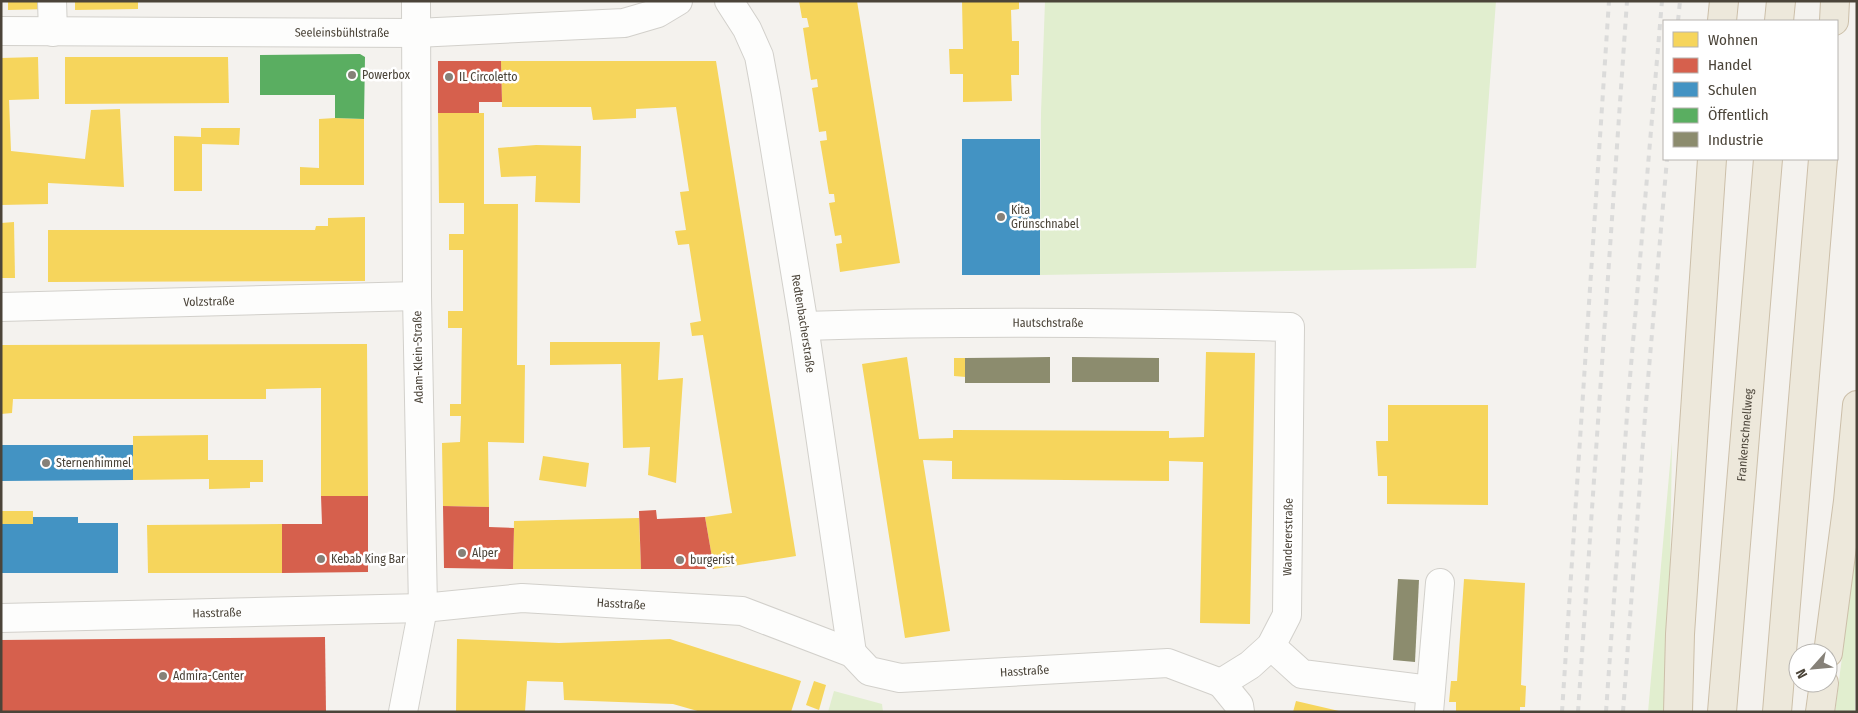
<svg xmlns="http://www.w3.org/2000/svg" width="1858" height="713" font-family="'Fira Sans Condensed',sans-serif">
	<rect width="100%" height="100%" fill="#f4f2ee"/>
	<g fill="#e1eecf">
		<polygon points="1045,1 1496,1 1476,268 1040,275 1041,113"/>
		<polygon points="1672,442 1668,712 1648,712"/>
		<polygon points="1857,539 1855,712 1835,712"/>
		<polygon points="834,691 882,704 883,712 828,712"/>
	</g>
	<g fill="#f6d55c">
		<polygon points="8,1 49,1 49,9 8,10"/>
		<polygon points="75,1 138,1 138,9 75,10"/>
		<polygon points="799,1 857,1 900,263 840,272 836,244 842,243 841,235 835,236 829,203 835,202 834,194 829,194 820,141 827,140 826,131 819,132 812,88 818,87 817,79 811,80 803,28 809,27 807,18 802,18"/>
		<polygon points="962,1 1019,1 1019,9 1011,10 1012,41 1019,41 1019,75 1011,75 1012,101 963,102 963,74 950,74 949,49 963,49"/>
		<polygon points="38,57 39,99 9,100 11,151 85,159 91,110 120,109 124,187 48,183 48,204 1,205 1,58"/>
		<polygon points="65,57 228,57 229,103 65,104"/>
		<polygon points="501,61 716,61 796,556 714,569 705,517 732,513 703,335 692,336 690,323 701,321 689,244 678,245 675,231 686,230 680,192 689,191 676,107 636,109 636,118 593,120 591,107 502,107"/>
		<polygon points="438,113 484,113 484,204 518,204 517,365 525,365 524,443 488,442 489,507 443,506 442,443 460,442 461,416 450,416 450,404 461,404 462,328 448,328 448,311 463,311 463,250 449,250 449,234 464,234 464,203 439,203"/>
		<polygon points="335,118 364,119 364,185 300,185 300,167 319,168 319,119"/>
		<polygon points="201,128 240,128 239,145 202,144 202,191 174,191 174,136 201,137"/>
		<polygon points="536,145 581,146 580,203 535,202 536,176 501,177 498,148"/>
		<polygon points="365,217 365,281 48,282 48,230 315,230 316,226 328,226 328,218"/>
		<polygon points="14,222 15,278 1,278 1,223"/>
		<polygon points="550,342 660,342 658,380 683,378 676,483 648,475 650,447 623,448 621,364 550,365"/>
		<polygon points="367,344 368,496 321,496 321,388 266,389 266,399 13,399 12,413 1,414 1,345"/>
		<polygon points="1206,352 1255,353 1250,624 1200,623 1203,462 1169,461 1169,481 952,479 952,461 923,460 950,631 905,638 862,364 907,357 919,439 953,438 953,430 1169,431 1169,438 1204,437"/>
		<polygon points="954,358 965,358 966,377 954,376"/>
		<polygon points="1388,405 1488,405 1488,505 1387,504 1387,476 1378,476 1376,441 1388,441"/>
		<polygon points="208,435 208,460 263,460 263,482 250,482 250,488 209,489 209,479 133,480 133,436"/>
		<polygon points="543,456 589,463 586,487 539,480"/>
		<rect x="1" y="511" width="32" height="13"/>
		<polygon points="639,518 641,569 513,569 514,521"/>
		<polygon points="282,524 282,573 148,573 147,525"/>
		<polygon points="1464,579 1525,583 1521,685 1526,686 1525,707 1520,707 1520,712 1456,712 1456,702 1449,702 1451,681 1457,681"/>
		<polygon points="457,639 559,643 670,639 801,681 791,712 701,712 673,704 564,700 563,682 527,681 525,712 456,712"/>
		<polygon points="814,681 826,685 819,710 806,705"/>
		<polygon points="1296,701 1339,711 1339,712 1293,712"/>
	</g>
	<g fill="#d6604d">
		<polygon points="438,61 501,61 502,102 479,102 479,113 438,113"/>
		<polygon points="321,496 368,496 368,572 282,573 282,524 322,524"/>
		<polygon points="443,506 489,507 489,527 514,528 513,569 444,568"/>
		<polygon points="656,510 657,519 705,517 714,569 641,569 639,511"/>
		<polygon points="325,637 326,712 1,712 1,640"/>
	</g>
	<g fill="#4393c3">
		<rect x="962" y="139" width="78" height="136"/>
		<polygon points="1,445 133,445 133,480 1,481"/>
		<polygon points="33,517 78,517 78,523 118,523 118,573 1,573 1,524 33,524"/>
	</g>
	<polygon fill="#5aae61" points="360,54 365,57 364,119 335,118 335,95 260,95 260,55"/>
	<g fill="#8c8c6e">
		<polygon points="1050,357 1050,383 965,383 965,358"/>
		<polygon points="1072,357 1159,358 1159,382 1072,382"/>
		<polygon points="1398,579 1419,580 1415,662 1393,660"/>
	</g>
	<g fill="none" stroke-linecap="round" stroke-linejoin="round">
		<g stroke="#d2d0cb" stroke-width="30">
			<g id="minor">
				<polyline points="52,1 53,32"/>
				<path id="s1" d="M 729,1 L 747,29 L 759,56 L 766,94 L 804,326 L 852,653"/>
				<path id="s2" d="M 1,31 L 416,33 L 624,23 L 658,13 L 678,1"/>
				<path id="s3" d="M 1,307 L 417,296"/>
				<path id="s4" d="M 804,326 C 966,321 1128,322 1290,327 L 1287,615 L 1271,646 L 1250,665 L 1221,683"/>
				<path id="s5" d="M 1,618 L 423,608 L 522,598 L 742,611 L 852,653 L 869,671 L 900,678 L 1168,663 L 1221,683"/>
				<polyline points="1271,646 1302,674 1430,690"/>
				<polyline points="1221,683 1239,705 1240,712"/>
				<polyline points="403,712 423,608 417,296 416,1"/>
				<polyline points="1429,712 1440,583"/>
			</g>
		</g>
		<g stroke="#ccbfa9" stroke-width="30">
			<g id="highway">
				<polyline points="1722,21 1724,1"/>
				<polyline points="1779,21 1781,1"/>
				<polyline points="1834,21 1835,1"/>
				<polyline points="1828,653 1848,501 1857,405"/>
				<polyline points="1678,712 1680,634 1712,159"/>
				<path id="s6" d="M 1722,712 L 1768,159"/>
				<polyline points="1777,712 1823,159"/>
				<polyline points="1820,712 1824,683"/>
			</g>
		</g>
		<use href="#minor" stroke="#fdfdfc" stroke-width="28"/>
		<use href="#highway" stroke="#ede8db" stroke-width="28"/>
		<g stroke="#dbdbda" stroke-width="4" stroke-dasharray="6 6" stroke-linecap="butt">
			<polyline points="1678,21 1680,1"/>
			<polyline points="1562,712 1609,1"/>
			<polyline points="1578,712 1627,1"/>
			<polyline points="1606,712 1628,401 1662,1"/>
			<polyline points="1623,712 1646,403 1667,159"/>
		</g>
	</g>
	<g fill="#868178" stroke="#fff" stroke-width="2">
		<circle cx="352" cy="75" r="5"/>
		<circle cx="449" cy="77" r="5"/>
		<circle cx="1001" cy="217" r="5"/>
		<circle cx="46" cy="463" r="5"/>
		<circle cx="462" cy="553" r="5"/>
		<circle cx="321" cy="559" r="5"/>
		<circle cx="680" cy="560" r="5"/>
		<circle cx="163" cy="676" r="5"/>
	</g>
	<g text-anchor="middle" dominant-baseline="central" stroke-width="5" stroke-linejoin="round" paint-order="stroke">
		<g font-size="12" fill="#4b4439" stroke="#fff">
			<text stroke="none"><textPath href="#s2" startOffset="341">Seeleinsbühlstraße</textPath></text>
			<text stroke="none"><textPath href="#s3" startOffset="208">Volzstraße</textPath></text>
			<text stroke="none"><textPath href="#s1" startOffset="334">Redtenbacherstraße</textPath></text>
			<text stroke="none"><textPath href="#s4" startOffset="244">Hautschstraße</textPath></text>
			<text transform="translate(418 357) rotate(-91)">Adam-Klein-Straße</text>
			<text stroke="none"><textPath href="#s6" startOffset="278">Frankenschnellweg</textPath></text>
			<text transform="translate(1288 537) rotate(-89)">Wandererstraße</text>
			<text stroke="none"><textPath href="#s5" startOffset="621">Hasstraße</textPath></text>
			<text stroke="none"><textPath href="#s5" startOffset="216">Hasstraße</textPath></text>
			<text stroke="none"><textPath href="#s5" startOffset="1041">Hasstraße</textPath></text>
		</g>
		<g font-size="12" fill="#4b4439" stroke="#fff" text-anchor="start">
			<text x="362" y="75">Powerbox</text>
			<text x="459" y="77">IL Circoletto</text>
			<text x="1011" y="210">Kita<tspan x="1011" dy="14">Grünschnabel</tspan></text>
			<text x="56" y="463">Sternenhimmel</text>
			<text x="472" y="553">Alper</text>
			<text x="331" y="559">Kebab King Bar</text>
			<text x="690" y="560">burgerist</text>
			<text x="173" y="676">Admira-Center</text>
		</g>
	</g>
	<rect width="1858" height="713" fill="none" stroke="#4b4439" stroke-width="5"/>
	<rect x="1663" y="20" width="175" height="140" fill="#ffffff" stroke="#b7b4b0"/>
	<rect x="1673" y="32" width="25" height="15" fill="#f6d55c" stroke="#b7b4b0"/>
	<text x="1708" y="45" font-size="15" fill="#4b4439">Wohnen</text>
	<rect x="1673" y="58" width="25" height="15" fill="#d6604d" stroke="#b7b4b0"/>
	<text x="1708" y="70" font-size="15" fill="#4b4439">Handel</text>
	<rect x="1673" y="82" width="25" height="15" fill="#4393c3" stroke="#b7b4b0"/>
	<text x="1708" y="95" font-size="15" fill="#4b4439">Schulen</text>
	<rect x="1673" y="108" width="25" height="15" fill="#5aae61" stroke="#b7b4b0"/>
	<text x="1708" y="120" font-size="15" fill="#4b4439">Öffentlich</text>
	<rect x="1673" y="132" width="25" height="15" fill="#8c8c6e" stroke="#b7b4b0"/>
	<text x="1708" y="145" font-size="15" fill="#4b4439">Industrie</text>
	<g transform="translate(1813 668) rotate(243)"><circle r="24" fill="#ffffff" stroke="#b7b4b0"/>
	<path d="M0-4L9 19L0 12L-9 19Z" fill="#868178"/>
	<text y="-8" font-size="14" font-weight="bold" text-anchor="middle" fill="#4b4439">N</text>
	</g>
</svg>
